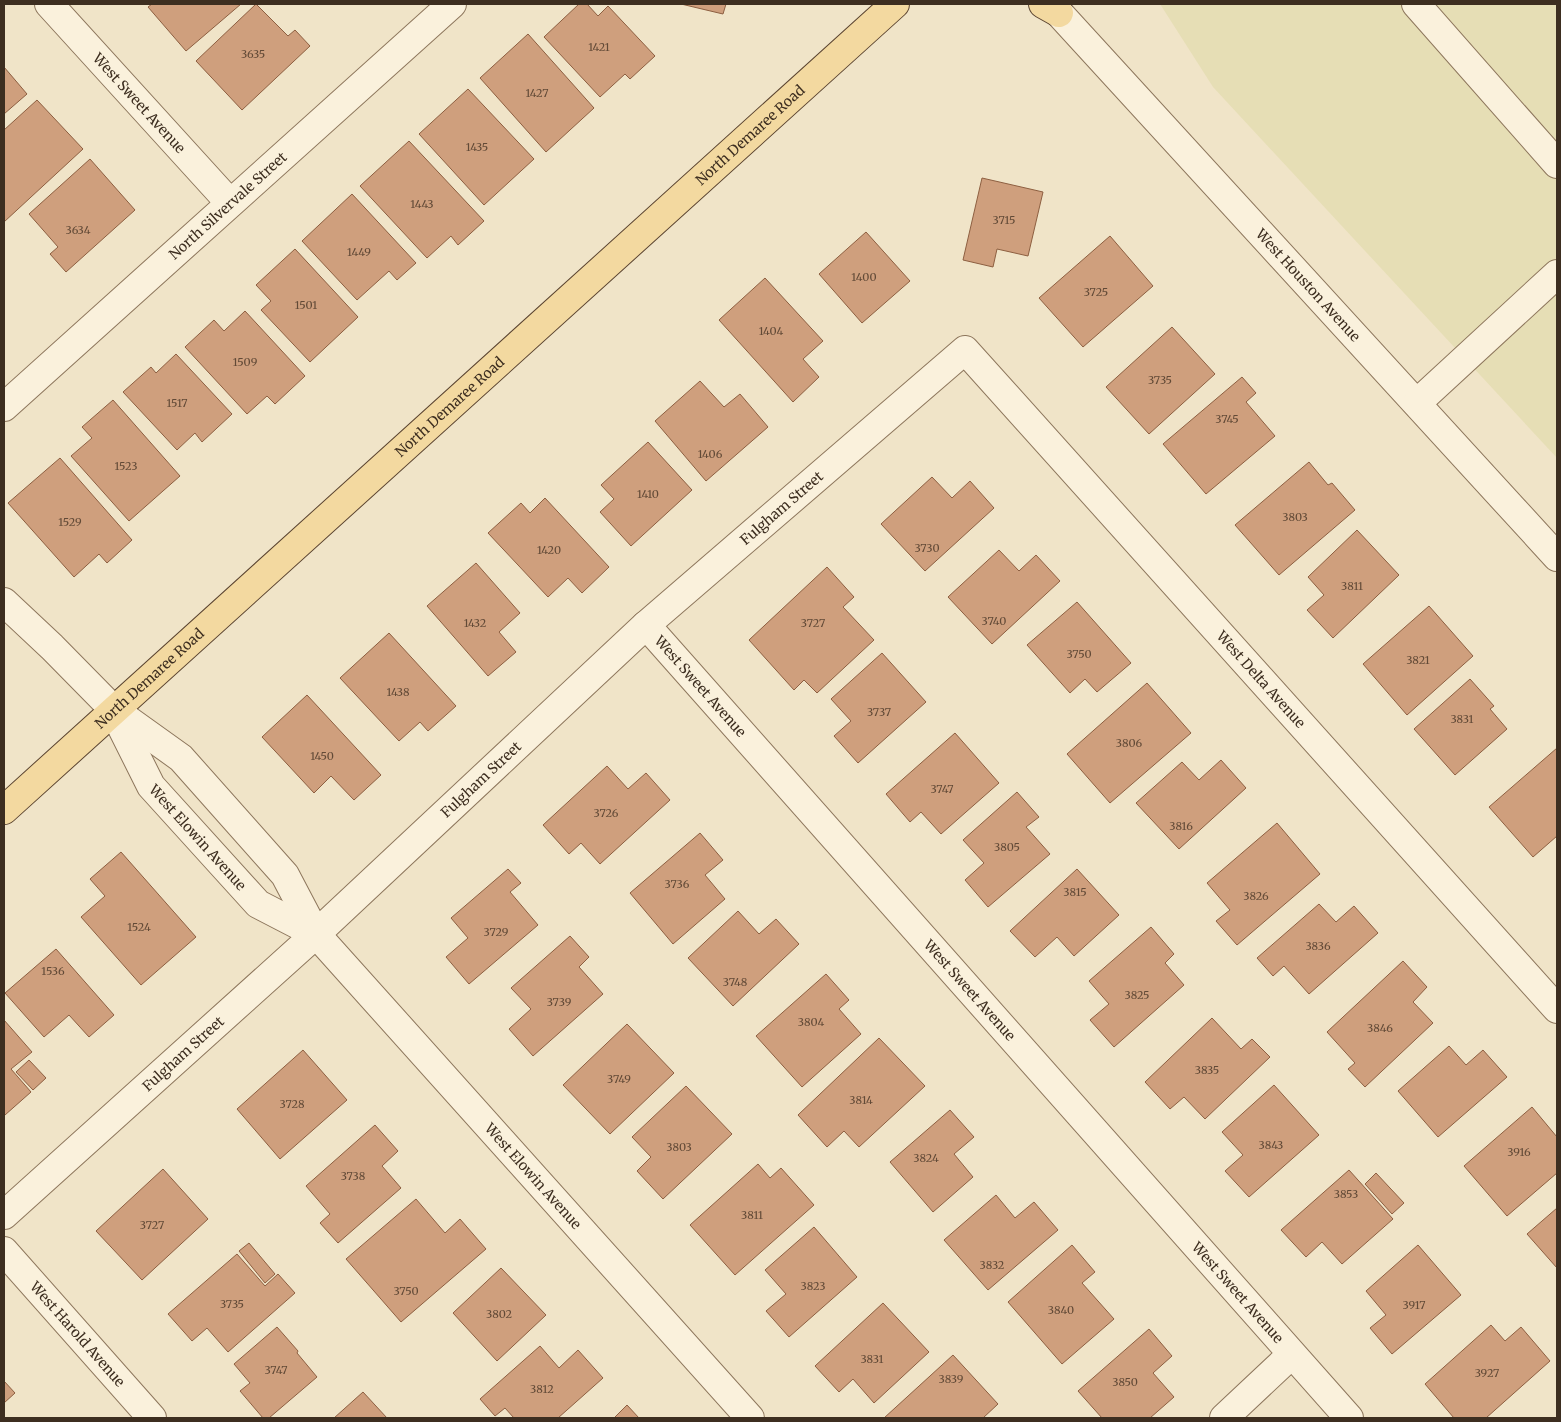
<svg xmlns="http://www.w3.org/2000/svg" width="1561" height="1422" font-family="Merriweather,serif">
	<rect width="100%" height="100%" fill="#f0e4c8"/>
	<polygon fill="#e6deb5" points="1160,4 1557,4 1557,458 1213,87"/>
	<g fill="#cf9f7d" stroke="#8d5f41">
		<polygon points="152,4 241,4 186,51 148,7"/>
		<polygon points="256,4 288,36 295,30 310,46 242,110 196,61"/>
		<polygon points="579,4 587,4 598,16 608,6 655,56 630,79 625,74 600,97 544,37"/>
		<polygon points="681,4 726,4 723,14"/>
		<polygon points="528,34 594,108 546,152 480,78"/>
		<polygon points="4,67 27,94 4,114"/>
		<polygon points="468,89 534,159 484,205 419,134"/>
		<polygon points="37,100 83,149 4,222 4,130"/>
		<polygon points="409,141 484,221 458,245 451,236 427,258 360,186"/>
		<polygon points="90,159 135,210 66,272 50,254 58,247 29,214"/>
		<polygon points="982,178 1043,192 1028,256 997,249 993,267 963,260"/>
		<polygon points="352,194 416,263 397,280 389,271 357,300 302,241"/>
		<polygon points="866,232 910,281 862,323 819,274"/>
		<polygon points="1110,236 1153,286 1083,347 1039,298"/>
		<polygon points="295,249 358,317 310,362 261,310 271,301 256,285"/>
		<polygon points="765,278 823,341 803,359 819,377 793,402 719,320"/>
		<polygon points="245,311 305,376 275,404 267,396 247,414 185,347 214,320 224,331"/>
		<polygon points="1172,327 1215,374 1149,434 1106,387"/>
		<polygon points="176,354 232,414 202,442 195,433 177,450 123,392 151,367 156,373"/>
		<polygon points="1242,377 1256,393 1246,402 1275,436 1206,494 1163,444"/>
		<polygon points="700,381 724,407 740,394 768,427 706,481 655,421"/>
		<polygon points="113,400 180,476 129,521 71,456 92,438 82,427"/>
		<polygon points="648,442 692,490 631,546 600,512 614,499 601,485"/>
		<polygon points="60,458 132,540 107,563 99,554 74,577 8,503"/>
		<polygon points="1309,462 1328,485 1332,483 1355,510 1279,575 1235,525"/>
		<polygon points="932,477 952,498 970,481 994,508 925,571 881,524"/>
		<polygon points="545,498 609,567 582,593 568,578 548,597 488,533 521,503 530,513"/>
		<polygon points="1357,530 1399,575 1333,638 1307,610 1324,595 1308,577"/>
		<polygon points="999,550 1019,571 1036,555 1060,581 992,644 948,597"/>
		<polygon points="476,563 520,613 499,632 516,652 488,676 427,606"/>
		<polygon points="827,567 854,597 843,607 874,640 817,693 804,680 794,690 749,640"/>
		<polygon points="1077,602 1131,663 1097,692 1085,679 1070,693 1027,645"/>
		<polygon points="1429,606 1473,656 1407,715 1363,664"/>
		<polygon points="389,633 456,706 428,731 420,722 399,741 340,678"/>
		<polygon points="882,653 926,702 858,763 834,736 851,721 831,699"/>
		<polygon points="1470,679 1494,706 1490,709 1507,729 1455,775 1414,729"/>
		<polygon points="1147,683 1191,733 1110,803 1067,754"/>
		<polygon points="307,695 381,775 354,800 331,776 314,793 262,737"/>
		<polygon points="955,733 999,783 941,834 921,812 910,822 886,794"/>
		<polygon points="1557,748 1557,836 1533,857 1489,807"/>
		<polygon points="1221,760 1246,788 1179,849 1136,803 1182,762 1199,780"/>
		<polygon points="607,766 628,789 646,773 670,800 600,864 581,843 569,854 543,825"/>
		<polygon points="1017,792 1039,817 1026,827 1050,854 988,907 965,880 984,863 963,840"/>
		<polygon points="1277,823 1320,874 1237,945 1216,921 1230,910 1207,883"/>
		<polygon points="700,833 723,860 705,875 725,899 673,944 630,893"/>
		<polygon points="121,852 196,937 141,985 81,917 105,896 90,879"/>
		<polygon points="508,869 521,883 510,892 538,925 469,984 446,957 468,938 451,918"/>
		<polygon points="1077,869 1119,915 1074,956 1057,937 1035,957 1010,931"/>
		<polygon points="1319,904 1336,922 1354,906 1378,933 1309,994 1284,966 1273,976 1257,958"/>
		<polygon points="738,911 759,934 776,919 799,944 733,1006 688,958"/>
		<polygon points="1151,927 1174,954 1165,963 1184,985 1114,1047 1090,1020 1109,1004 1089,981"/>
		<polygon points="570,936 589,957 579,967 603,994 533,1056 509,1029 531,1009 511,988"/>
		<polygon points="56,949 114,1015 89,1037 69,1015 44,1037 5,993"/>
		<polygon points="1403,961 1427,987 1413,1002 1433,1023 1365,1087 1348,1069 1355,1063 1327,1032"/>
		<polygon points="826,974 849,1000 839,1009 861,1034 802,1087 756,1036"/>
		<polygon points="1212,1018 1241,1049 1252,1039 1270,1057 1205,1119 1184,1097 1170,1109 1145,1082"/>
		<polygon points="4,1020 32,1052 11,1069 31,1092 5,1115 4,1114"/>
		<polygon points="627,1024 674,1073 610,1134 563,1085"/>
		<polygon points="879,1038 925,1086 859,1147 844,1131 827,1147 798,1115"/>
		<polygon points="1449,1046 1466,1065 1483,1050 1507,1077 1438,1137 1398,1091"/>
		<polygon points="303,1050 347,1100 280,1159 237,1109"/>
		<polygon points="29,1060 46,1078 33,1090 16,1072"/>
		<polygon points="1274,1085 1319,1135 1249,1197 1225,1171 1243,1155 1222,1132"/>
		<polygon points="686,1086 732,1134 663,1199 637,1171 651,1157 632,1137"/>
		<polygon points="1532,1107 1557,1137 1557,1173 1507,1216 1464,1166"/>
		<polygon points="950,1110 974,1137 954,1154 973,1177 933,1212 890,1162"/>
		<polygon points="375,1125 398,1151 382,1166 401,1188 338,1243 320,1223 330,1214 306,1186"/>
		<polygon points="758,1164 770,1178 781,1168 814,1205 735,1275 690,1225"/>
		<polygon points="163,1169 208,1219 142,1280 96,1231"/>
		<polygon points="1349,1170 1393,1219 1342,1264 1322,1242 1306,1257 1281,1230"/>
		<polygon points="1376,1173 1404,1203 1392,1214 1365,1184"/>
		<polygon points="996,1195 1015,1218 1034,1202 1058,1230 988,1290 944,1240"/>
		<polygon points="416,1199 445,1233 460,1219 486,1249 401,1322 346,1259"/>
		<polygon points="1557,1208 1557,1268 1527,1234"/>
		<polygon points="814,1227 857,1277 789,1337 766,1311 786,1294 765,1270"/>
		<polygon points="249,1243 275,1274 265,1283 239,1251"/>
		<polygon points="1072,1245 1095,1272 1082,1283 1114,1319 1062,1364 1008,1302"/>
		<polygon points="1418,1245 1461,1295 1392,1354 1370,1328 1386,1315 1366,1291"/>
		<polygon points="237,1254 265,1286 278,1274 295,1293 228,1352 207,1328 192,1341 168,1314"/>
		<polygon points="501,1268 546,1315 497,1361 453,1313"/>
		<polygon points="883,1303 929,1352 874,1403 853,1379 839,1392 815,1366"/>
		<polygon points="1491,1325 1505,1341 1521,1327 1550,1361 1486,1418 1454,1418 1425,1384"/>
		<polygon points="277,1327 298,1351 297,1353 317,1377 269,1418 263,1418 240,1391 250,1383 234,1364"/>
		<polygon points="1149,1329 1172,1356 1153,1373 1174,1397 1150,1418 1102,1418 1078,1391"/>
		<polygon points="540,1346 559,1368 578,1350 603,1378 558,1418 514,1418 505,1408 495,1416 480,1399"/>
		<polygon points="953,1355 998,1404 983,1418 884,1418"/>
		<polygon points="4,1381 15,1393 4,1403"/>
		<polygon points="363,1392 387,1418 334,1418"/>
		<polygon points="627,1405 639,1418 614,1418"/>
	</g>
	<g fill="none" stroke-linecap="round" stroke-linejoin="round">
		<g stroke="#8d765c" stroke-width="30">
			<g id="minor">
				<path id="s1" d="M 49,4 L 230,203"/>
				<polyline points="1416,4 1557,164"/>
				<path id="s2" d="M 1059,13 L 1557,557"/>
				<polyline points="1417,403 1557,274"/>
				<path id="s3" d="M 4,407 L 452,4"/>
				<path id="s4" d="M 4,602 L 52,647 L 114,710 L 181,758 L 285,875 L 316,934 L 750,1418"/>
				<path id="s5" d="M 646,625 L 1349,1418"/>
				<path id="s6" d="M 115,714 L 151,786 L 258,904 L 316,934"/>
				<path id="s7" d="M 4,1215 L 316,934 L 646,625 L 965,350 L 1557,1009"/>
				<path id="s8" d="M 4,1251 L 152,1418"/>
				<polyline points="1224,1418 1291,1355"/>
			</g>
		</g>
		<g stroke="#5b4430" stroke-width="30">
			<g id="major">
				<polyline points="1043,4 1059,13"/>
				<path id="s9" d="M 4,810 L 895,4"/>
			</g>
		</g>
		<use href="#minor" stroke="#faf1dc" stroke-width="28"/>
		<use href="#major" stroke="#f3d9a0" stroke-width="28"/>
	</g>
	<g text-anchor="middle" dominant-baseline="central" stroke-width="4" stroke-linejoin="round" paint-order="stroke">
		<g font-size="11" fill="#624a37">
			<text x="599" y="47">1421</text>
			<text x="253" y="54">3635</text>
			<text x="537" y="93">1427</text>
			<text x="477" y="147">1435</text>
			<text x="422" y="204">1443</text>
			<text x="1004" y="220">3715</text>
			<text x="78" y="230">3634</text>
			<text x="359" y="252">1449</text>
			<text x="864" y="277">1400</text>
			<text x="1096" y="292">3725</text>
			<text x="306" y="305">1501</text>
			<text x="771" y="331">1404</text>
			<text x="245" y="362">1509</text>
			<text x="1160" y="380">3735</text>
			<text x="177" y="403">1517</text>
			<text x="1227" y="419">3745</text>
			<text x="710" y="454">1406</text>
			<text x="126" y="466">1523</text>
			<text x="648" y="494">1410</text>
			<text x="1295" y="517">3803</text>
			<text x="70" y="522">1529</text>
			<text x="927" y="548">3730</text>
			<text x="549" y="550">1420</text>
			<text x="1352" y="586">3811</text>
			<text x="994" y="621">3740</text>
			<text x="475" y="623">1432</text>
			<text x="813" y="623">3727</text>
			<text x="1079" y="654">3750</text>
			<text x="1418" y="660">3821</text>
			<text x="398" y="692">1438</text>
			<text x="879" y="712">3737</text>
			<text x="1462" y="719">3831</text>
			<text x="1129" y="743">3806</text>
			<text x="322" y="756">1450</text>
			<text x="942" y="789">3747</text>
			<text x="606" y="813">3726</text>
			<text x="1181" y="826">3816</text>
			<text x="1007" y="847">3805</text>
			<text x="677" y="884">3736</text>
			<text x="1075" y="892">3815</text>
			<text x="1256" y="896">3826</text>
			<text x="139" y="927">1524</text>
			<text x="496" y="932">3729</text>
			<text x="1318" y="946">3836</text>
			<text x="53" y="971">1536</text>
			<text x="735" y="982">3748</text>
			<text x="1137" y="995">3825</text>
			<text x="559" y="1002">3739</text>
			<text x="811" y="1022">3804</text>
			<text x="1380" y="1028">3846</text>
			<text x="1207" y="1070">3835</text>
			<text x="619" y="1079">3749</text>
			<text x="861" y="1100">3814</text>
			<text x="292" y="1104">3728</text>
			<text x="1271" y="1145">3843</text>
			<text x="679" y="1147">3803</text>
			<text x="1519" y="1152">3916</text>
			<text x="926" y="1158">3824</text>
			<text x="353" y="1176">3738</text>
			<text x="1346" y="1194">3853</text>
			<text x="752" y="1215">3811</text>
			<text x="152" y="1225">3727</text>
			<text x="992" y="1265">3832</text>
			<text x="813" y="1286">3823</text>
			<text x="406" y="1291">3750</text>
			<text x="232" y="1304">3735</text>
			<text x="1414" y="1305">3917</text>
			<text x="1061" y="1310">3840</text>
			<text x="499" y="1314">3802</text>
			<text x="872" y="1359">3831</text>
			<text x="276" y="1370">3747</text>
			<text x="1487" y="1373">3927</text>
			<text x="951" y="1379">3839</text>
			<text x="1125" y="1382">3850</text>
			<text x="542" y="1389">3812</text>
		</g>
		<g font-size="14" fill="#3d2e20" stroke="#f7eed8">
			<text stroke="none"><textPath href="#s1" startOffset="134">West Sweet Avenue</textPath></text>
			<text stroke="none"><textPath href="#s9" startOffset="1006">North Demaree Road</textPath></text>
			<text stroke="none"><textPath href="#s3" startOffset="301">North Silvervale Street</textPath></text>
			<text stroke="none"><textPath href="#s2" startOffset="369">West Houston Avenue</textPath></text>
			<text stroke="none"><textPath href="#s9" startOffset="601">North Demaree Road</textPath></text>
			<text stroke="none"><textPath href="#s7" startOffset="1051">Fulgham Street</textPath></text>
			<text stroke="none"><textPath href="#s9" startOffset="196">North Demaree Road</textPath></text>
			<text stroke="none"><textPath href="#s7" startOffset="1736">West Delta Avenue</textPath></text>
			<text stroke="none"><textPath href="#s5" startOffset="82">West Sweet Avenue</textPath></text>
			<text stroke="none"><textPath href="#s7" startOffset="646">Fulgham Street</textPath></text>
			<text stroke="none"><textPath href="#s6" startOffset="150">West Elowin Avenue</textPath></text>
			<text stroke="none"><textPath href="#s5" startOffset="488">West Sweet Avenue</textPath></text>
			<text stroke="none"><textPath href="#s7" startOffset="241">Fulgham Street</textPath></text>
			<text stroke="none"><textPath href="#s4" startOffset="785">West Elowin Avenue</textPath></text>
			<text stroke="none"><textPath href="#s5" startOffset="892">West Sweet Avenue</textPath></text>
			<text stroke="none"><textPath href="#s8" startOffset="111">West Harold Avenue</textPath></text>
		</g>
	</g>
	<rect width="1561" height="1422" fill="none" stroke="#3d2e20" stroke-width="10"/>
</svg>
